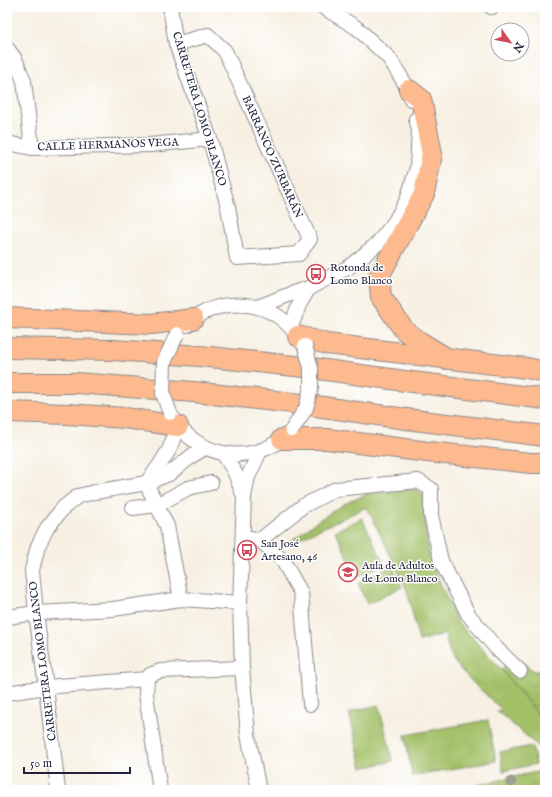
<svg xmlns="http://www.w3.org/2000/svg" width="552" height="797" font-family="'IM FELL English',serif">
	<defs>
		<pattern id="park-tufts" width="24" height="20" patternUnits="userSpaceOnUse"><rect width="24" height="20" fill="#a3c067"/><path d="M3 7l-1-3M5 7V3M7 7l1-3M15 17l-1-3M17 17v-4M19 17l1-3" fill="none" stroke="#849c56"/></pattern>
	</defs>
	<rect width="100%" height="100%" fill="#fff"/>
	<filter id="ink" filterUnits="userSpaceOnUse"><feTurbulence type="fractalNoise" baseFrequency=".025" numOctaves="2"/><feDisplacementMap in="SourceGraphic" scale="8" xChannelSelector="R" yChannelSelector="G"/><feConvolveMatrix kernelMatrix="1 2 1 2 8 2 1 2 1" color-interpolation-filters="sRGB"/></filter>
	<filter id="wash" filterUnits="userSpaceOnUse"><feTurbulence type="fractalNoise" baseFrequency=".012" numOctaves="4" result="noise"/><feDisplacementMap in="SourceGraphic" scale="16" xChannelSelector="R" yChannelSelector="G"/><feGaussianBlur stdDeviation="0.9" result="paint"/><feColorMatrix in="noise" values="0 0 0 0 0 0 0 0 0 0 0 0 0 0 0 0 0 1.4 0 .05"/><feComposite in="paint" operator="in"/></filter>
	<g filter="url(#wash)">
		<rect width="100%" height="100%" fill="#f7f0e2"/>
		<g fill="#a3c067" stroke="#627151">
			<path d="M 416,489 L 423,494 L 429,557 L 457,621 L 501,669 L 545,722 L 545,752 L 497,711 L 502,710 C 486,694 467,679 454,661 C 449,654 447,643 445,634 L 419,641 L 407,590 L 367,507 L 284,546 L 319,520 L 344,504 L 366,494 Z"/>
			<polygon points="362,518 384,564 357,577 335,531"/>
			<polygon points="392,566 402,587 367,604 358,583"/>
			<polygon points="379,705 393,761 362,768 349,712"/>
			<polygon points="488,720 496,761 412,776 405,735"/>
			<polygon points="532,746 536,764 503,771 500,752"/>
		</g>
		<g fill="url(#park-tufts)" stroke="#627151">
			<polygon points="514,656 534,671 545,672 545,722 501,669"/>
			<polygon points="545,770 545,790 471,790 473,786"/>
		</g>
	</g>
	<g filter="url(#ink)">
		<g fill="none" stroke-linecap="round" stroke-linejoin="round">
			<g stroke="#8c898e" stroke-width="16">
				<g id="minor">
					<polyline points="170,7 176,44 210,139 228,207 237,258 299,254 310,239 225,51 208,35 176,44"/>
					<polyline points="323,7 357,28 389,58 409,90 411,99"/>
					<polyline points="491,7 492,7"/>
					<polyline points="7,48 15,59 24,81 32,148"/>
					<polyline points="7,143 32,148 150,145 210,139"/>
					<polyline points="258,307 293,293 309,288 349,267 377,244 394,223 407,200 417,168 419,130 416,119"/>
					<path d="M 187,325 C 210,302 248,298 276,315 C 288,322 296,333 303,344"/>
					<polyline points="291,327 299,305 309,288"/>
					<path d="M 173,418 C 199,459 252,467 288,434"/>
					<polyline points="223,453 235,473 244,497"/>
					<polyline points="148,481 159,466 169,450 178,426"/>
					<polyline points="146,483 167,526 181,599"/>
					<polyline points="133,508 157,505 188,488 211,483"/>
					<polyline points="251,538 260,540 283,561 301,593 310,704"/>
					<polyline points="260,540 303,506 336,489 418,481 431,489 431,515 441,561 468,614 496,648 520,671"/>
					<polyline points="7,617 36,613 113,609 181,599 240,603"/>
					<polyline points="147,679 146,694 160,790"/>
					<polyline points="7,693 46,687 147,679 150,675 160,671 242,668"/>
					<polyline points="58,790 46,687 36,613 32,570 38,546 47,528 55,518 64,507 78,496 95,492 146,483 169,474 193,455 205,448"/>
					<polyline points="259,790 248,735 242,668 240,603 244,497 248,477 260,451"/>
				</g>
			</g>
			<g stroke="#8c898e" stroke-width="22">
				<g id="highway">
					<polyline points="409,90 421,99 432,154 424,194 379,276 381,297 404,330 420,342 448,359"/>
					<polyline points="7,318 151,324 193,319"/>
					<polyline points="298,336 327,344 527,368 545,372"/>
					<polyline points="7,348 113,350 200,356 304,367 405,381 545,399"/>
					<polyline points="7,383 76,383 194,392 302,404 406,419 545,436"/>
					<polyline points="7,412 67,414 125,418 178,426"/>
					<polyline points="282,439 327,439 428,452 531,463 545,463"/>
				</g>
			</g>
			<use href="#minor" stroke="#fff" stroke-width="14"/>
			<use href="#highway" stroke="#fcba8e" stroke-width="20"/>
			<g stroke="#8c898e" stroke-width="16" stroke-linecap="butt">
				<g id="minor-bridge">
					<polyline points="170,413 163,394 164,362 177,334"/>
					<polyline points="292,430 306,408 311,388 311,368 305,346"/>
				</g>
			</g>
			<use href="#minor-bridge" stroke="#fff" stroke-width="14"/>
		</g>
		<circle fill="#9ea190" cx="511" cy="782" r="5.5"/>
	</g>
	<defs>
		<g id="bus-ring" transform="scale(1)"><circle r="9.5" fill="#fff" stroke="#d1495b" stroke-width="1.5"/><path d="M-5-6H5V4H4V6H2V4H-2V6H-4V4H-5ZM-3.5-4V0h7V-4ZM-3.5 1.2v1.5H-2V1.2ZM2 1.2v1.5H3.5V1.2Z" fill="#d1495b"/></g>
		<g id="school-ring" transform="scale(1)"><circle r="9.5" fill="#fff" stroke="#d1495b" stroke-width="1.5"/><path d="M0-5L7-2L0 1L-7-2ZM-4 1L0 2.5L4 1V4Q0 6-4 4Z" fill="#d1495b"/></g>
	</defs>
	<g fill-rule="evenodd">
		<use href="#bus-ring" x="316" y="274"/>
		<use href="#bus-ring" x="247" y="550"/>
		<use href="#school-ring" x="348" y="572"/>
	</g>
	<g text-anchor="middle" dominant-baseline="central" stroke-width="3" stroke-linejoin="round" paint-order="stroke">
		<g font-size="11" fill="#22223b" stroke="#fff">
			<text transform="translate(199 109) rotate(73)">CARRETERA LOMO BLANCO</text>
			<text transform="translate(108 145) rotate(-2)">CALLE HERMANOS VEGA</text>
			<text transform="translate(272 157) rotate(66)">BARRANCO ZURBARÁN</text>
			<text transform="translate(43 661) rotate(-97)">CARRETERA LOMO BLANCO</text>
		</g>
		<g font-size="11" fill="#22223b" stroke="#fff" text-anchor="start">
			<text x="330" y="268">Rotonda de<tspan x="330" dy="13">Lomo Blanco</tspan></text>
			<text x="261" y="544">San José<tspan x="261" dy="13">Artesano, 46</tspan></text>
			<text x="362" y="566">Aula de Adultos<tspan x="362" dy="13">de Lomo Blanco</tspan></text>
		</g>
	</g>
	<rect width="552" height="797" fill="none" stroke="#fff" stroke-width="24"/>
	<g transform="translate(510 42) rotate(123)"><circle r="19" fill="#ffffff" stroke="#a7a7b1"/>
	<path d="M0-3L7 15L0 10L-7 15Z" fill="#d1495b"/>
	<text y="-6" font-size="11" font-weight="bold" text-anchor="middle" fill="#22223b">N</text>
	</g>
	<path d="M24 767v6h106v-6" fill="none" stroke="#22223b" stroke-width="2"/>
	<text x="30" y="767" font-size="12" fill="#22223b" stroke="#ffffff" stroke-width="3" paint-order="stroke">50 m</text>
</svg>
